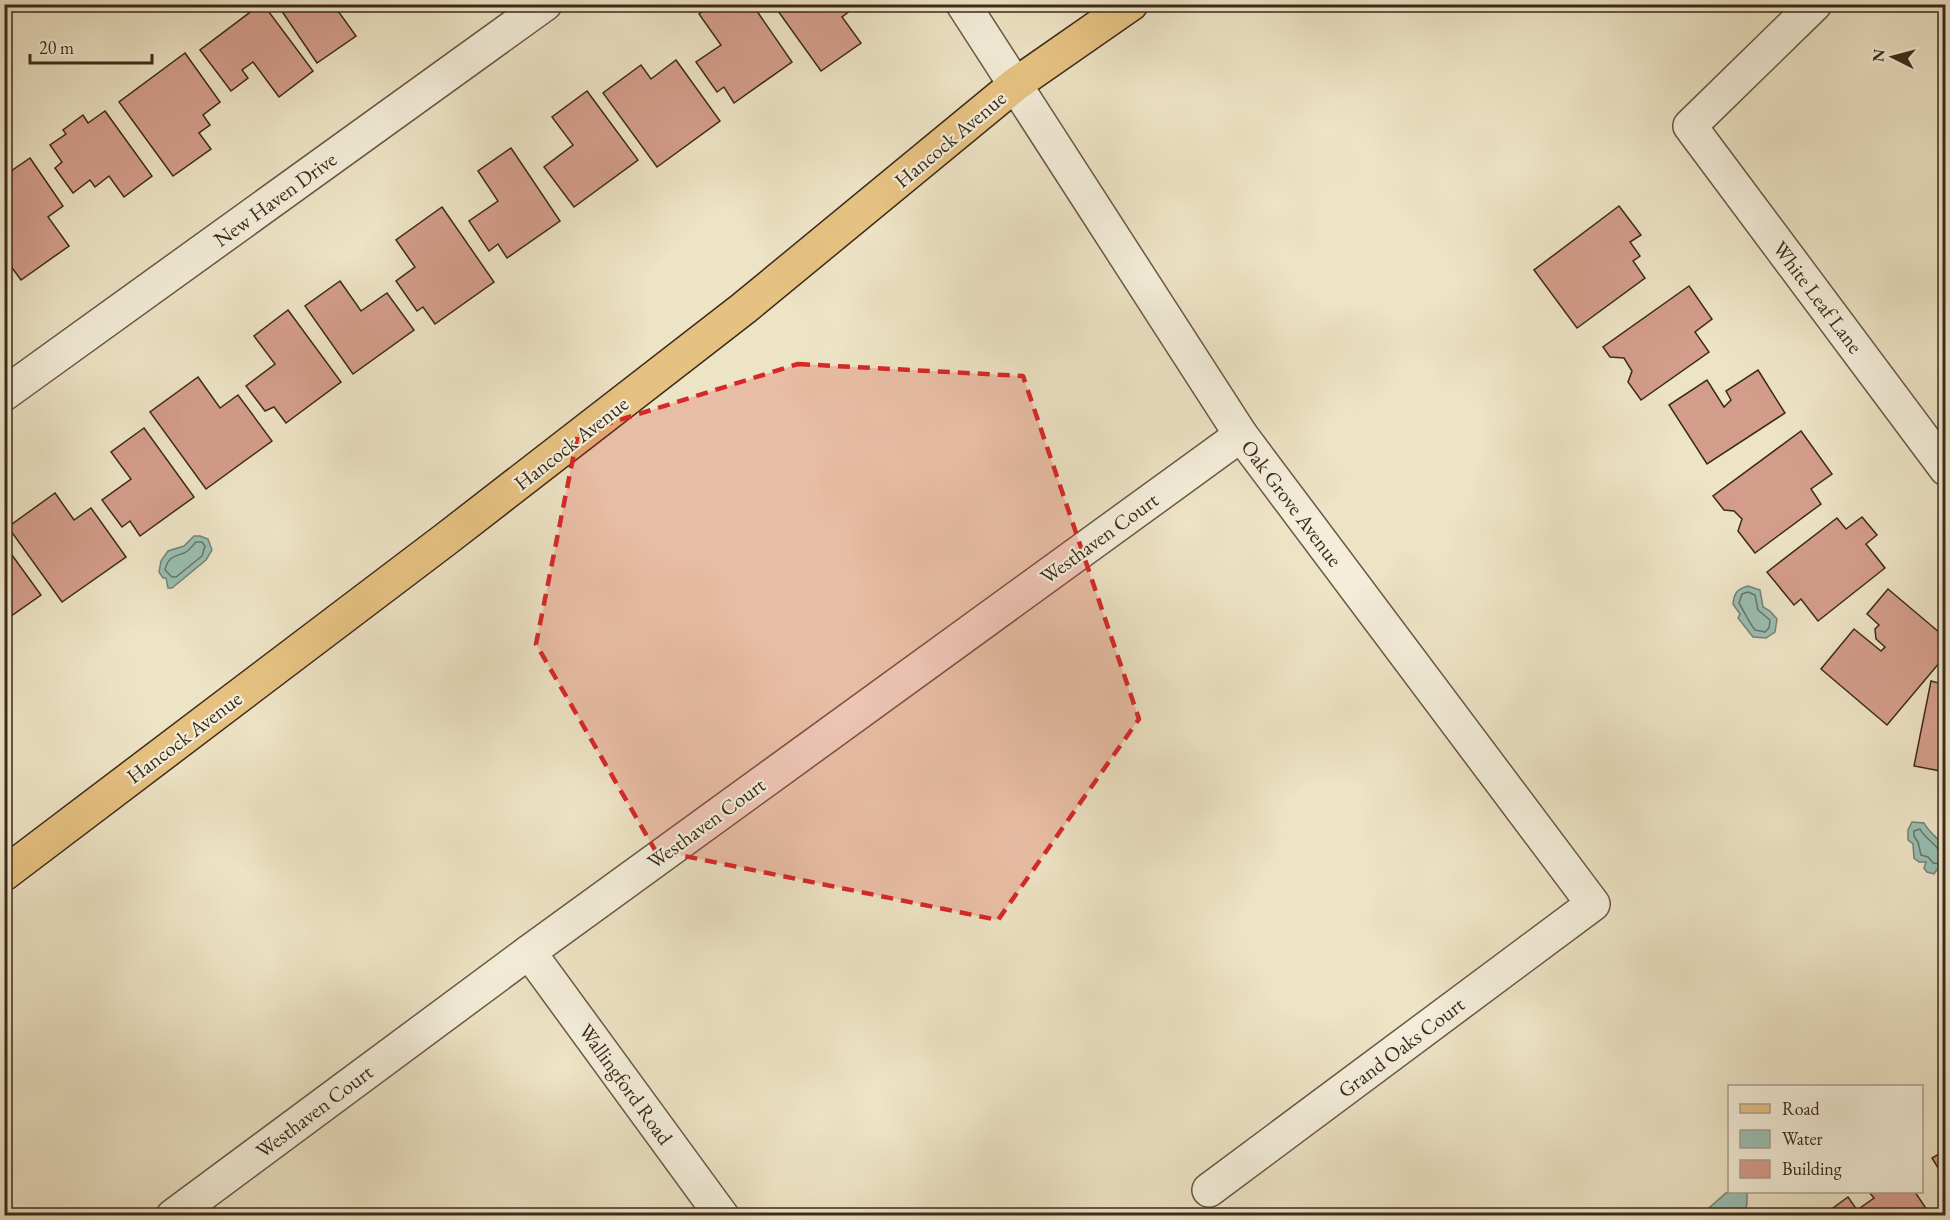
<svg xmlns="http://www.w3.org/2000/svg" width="1950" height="1220" font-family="'EB Garamond',serif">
	<rect width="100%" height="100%" fill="#ede3c5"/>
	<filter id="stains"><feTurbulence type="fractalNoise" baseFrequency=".00333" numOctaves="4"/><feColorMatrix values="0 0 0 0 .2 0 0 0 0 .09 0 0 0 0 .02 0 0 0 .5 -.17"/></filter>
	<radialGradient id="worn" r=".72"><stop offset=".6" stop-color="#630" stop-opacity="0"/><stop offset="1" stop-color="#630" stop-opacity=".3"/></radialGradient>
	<g fill="#99beb2" stroke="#738375" stroke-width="1.5">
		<polygon points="194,536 200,536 208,539 212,550 206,560 172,588 168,588 166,578 163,578 159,572 161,561 168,551 184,546"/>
		<path d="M 1748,586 L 1760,590 L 1763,607 L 1770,611 L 1777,619 L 1775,632 L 1766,638 L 1753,637 L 1738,618 L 1740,614 L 1733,604 C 1734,592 1738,589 1748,586 Z"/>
		<path d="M 1912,822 L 1924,823 C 1927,829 1941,843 1945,846 L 1945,870 L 1938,868 L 1934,874 L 1927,872 L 1924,868 L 1926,862 L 1919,862 L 1914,858 L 1913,844 L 1908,840 L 1908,830 Z"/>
		<polygon points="1733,1192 1747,1193 1747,1204 1743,1215 1701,1215 1726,1193"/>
	</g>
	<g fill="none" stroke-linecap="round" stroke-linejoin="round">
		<g stroke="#6a7466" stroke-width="1.5">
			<path d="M 196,542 L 202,542 L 205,546 L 202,556 L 176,577 L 172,577 L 165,570 C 168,557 173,557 184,553 C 189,551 192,546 196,542 Z"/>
			<path d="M 1748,592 L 1755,595 L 1758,610 L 1770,620 L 1769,628 L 1765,632 L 1755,630 C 1748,621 1745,613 1739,603 L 1742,594 Z"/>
			<path d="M 1946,851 L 1938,849 C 1933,842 1924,837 1920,829 L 1914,831 L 1914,836 L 1918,842 L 1921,855 L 1928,857 L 1933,863 L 1946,865"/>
		</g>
	</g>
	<g fill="#d49d8b" stroke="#3b2a1a" stroke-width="1.5">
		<polygon points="261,4 263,4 313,71 279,97 253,62 242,70 248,78 231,91 200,50"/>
		<polygon points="277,4 347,4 338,11 356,36 317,63"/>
		<polygon points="713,4 752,4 792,62 734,103 724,87 717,92 696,62 721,45 699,14"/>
		<polygon points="773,4 859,4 842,17 861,43 821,71"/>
		<polygon points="185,53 220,102 203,115 210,125 199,133 211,149 173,176 119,102"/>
		<polygon points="676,60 720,121 657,167 603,93 641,65 651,79"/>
		<polygon points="587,91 638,160 574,207 544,167 573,145 552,117"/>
		<polygon points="105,111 152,176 124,197 109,176 95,187 90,180 73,193 55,168 62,162 50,145 66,134 63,130 83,115 88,123"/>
		<polygon points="511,148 560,221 507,258 498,244 489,251 469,221 498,201 478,171"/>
		<polygon points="30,158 63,206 48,217 69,246 21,280 4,257 4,176"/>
		<polygon points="1619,206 1641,235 1630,242 1640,256 1633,261 1645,278 1577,328 1534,270"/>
		<polygon points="442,207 494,282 435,324 423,307 417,311 396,281 415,267 396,240"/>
		<polygon points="340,281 361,311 387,293 414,330 353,374 305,306"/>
		<polygon points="1689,286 1712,319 1695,332 1709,352 1641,400 1628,382 1632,371 1624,358 1610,357 1603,347"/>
		<polygon points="288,310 341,382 286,423 274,407 265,411 246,386 275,364 254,336"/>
		<polygon points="1758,370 1785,413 1707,464 1669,405 1707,380 1724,407 1731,400 1726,391"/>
		<polygon points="198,377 220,408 238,395 272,441 206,489 150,412"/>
		<polygon points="144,428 194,497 140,536 130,521 122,527 102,500 131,479 111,452"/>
		<polygon points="1801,431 1832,474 1811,489 1821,504 1755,553 1738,531 1742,519 1734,511 1724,510 1713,496"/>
		<polygon points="55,493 74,520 91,508 126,557 62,602 8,527"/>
		<polygon points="1862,517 1877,535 1866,544 1885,568 1818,621 1801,599 1794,605 1767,572 1837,518 1846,529"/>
		<polygon points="4,544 41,595 4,621"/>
		<polygon points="1888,589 1946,638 1946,655 1887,725 1821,669 1854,629 1881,651 1885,647 1876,639 1875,629 1879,625 1867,614"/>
		<polygon points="1931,681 1946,685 1946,772 1914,766"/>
		<polygon points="1946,1150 1946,1181 1932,1158"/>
		<polygon points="1869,1192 1915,1192 1931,1216 1822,1216 1848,1197 1857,1210 1874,1198"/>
	</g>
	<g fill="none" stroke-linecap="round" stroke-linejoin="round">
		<g stroke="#685845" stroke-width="36">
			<g id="minor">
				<polyline points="963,4 1241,435 1593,904 1209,1190"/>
				<polyline points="1815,4 1690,126 1946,469"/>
				<polyline points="4,394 545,4"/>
				<polyline points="529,952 722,1216"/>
				<polyline points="173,1216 529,952 1241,435"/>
			</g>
		</g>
		<g stroke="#3b2a1a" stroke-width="36">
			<polyline id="major" points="4,874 446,539 744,308 1016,84 1131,4"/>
		</g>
		<use href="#minor" stroke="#f3edd9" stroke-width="33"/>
		<use href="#major" stroke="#e6c282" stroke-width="33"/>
	</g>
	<path fill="#d62828" fill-opacity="0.2" stroke="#d62828" stroke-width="4.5" stroke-dasharray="12 8" stroke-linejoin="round" d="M 798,364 L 1023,376 L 1139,719 L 998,920 L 655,850 L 536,644 L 578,433 Z"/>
	<g text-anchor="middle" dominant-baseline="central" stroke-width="4.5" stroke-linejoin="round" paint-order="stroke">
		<g font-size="21" fill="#3b2a1a" stroke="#f3edd9">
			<text transform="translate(950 139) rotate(-40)">Hancock Avenue</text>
			<text transform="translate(275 199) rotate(-36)">New Haven Drive</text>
			<text transform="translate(1818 297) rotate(53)">White Leaf Lane</text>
			<text transform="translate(571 443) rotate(-38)">Hancock Avenue</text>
			<text transform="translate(1292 503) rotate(53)">Oak Grove Avenue</text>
			<text transform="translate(1099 538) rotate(-36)">Westhaven Court</text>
			<text transform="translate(184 737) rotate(-37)">Hancock Avenue</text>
			<text transform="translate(706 823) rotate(-36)">Westhaven Court</text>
			<text transform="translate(1401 1047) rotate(-37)">Grand Oaks Court</text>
			<text transform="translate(626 1084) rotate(54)">Wallingford Road</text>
			<text transform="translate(314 1111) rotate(-37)">Westhaven Court</text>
		</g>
	</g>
	<rect width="1950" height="1220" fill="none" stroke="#ede3c5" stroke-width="24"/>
	<rect x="6" y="6" width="1938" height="1208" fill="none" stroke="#3b2a1a" stroke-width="3"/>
	<rect x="12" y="12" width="1926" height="1196" fill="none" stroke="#3b2a1a" stroke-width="1.5"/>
	<rect x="1728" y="1085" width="195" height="108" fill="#f3edd9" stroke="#a99f8d" stroke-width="1.5"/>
	<rect x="1740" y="1104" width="30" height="9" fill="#e6c282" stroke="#a99f8d" stroke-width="1.5"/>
	<text x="1782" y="1115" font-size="18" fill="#3b2a1a">Road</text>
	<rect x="1740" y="1130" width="30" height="18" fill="#99beb2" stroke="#a99f8d" stroke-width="1.5"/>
	<text x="1782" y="1145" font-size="18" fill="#3b2a1a">Water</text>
	<rect x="1740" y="1160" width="30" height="18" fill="#d49d8b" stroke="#a99f8d" stroke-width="1.5"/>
	<text x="1782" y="1175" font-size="18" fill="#3b2a1a">Building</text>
	<g transform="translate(1893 57) rotate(276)" stroke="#f3edd9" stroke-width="4.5" paint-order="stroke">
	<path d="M0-4.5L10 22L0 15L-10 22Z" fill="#3b2a1a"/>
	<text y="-9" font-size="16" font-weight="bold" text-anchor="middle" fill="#3b2a1a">N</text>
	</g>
	<path d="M30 54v9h122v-9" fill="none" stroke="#3b2a1a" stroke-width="3"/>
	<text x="39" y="54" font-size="18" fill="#3b2a1a" stroke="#f3edd9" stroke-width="4.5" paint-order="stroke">20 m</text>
	<rect width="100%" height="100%" filter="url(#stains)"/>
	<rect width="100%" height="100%" fill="url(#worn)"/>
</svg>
